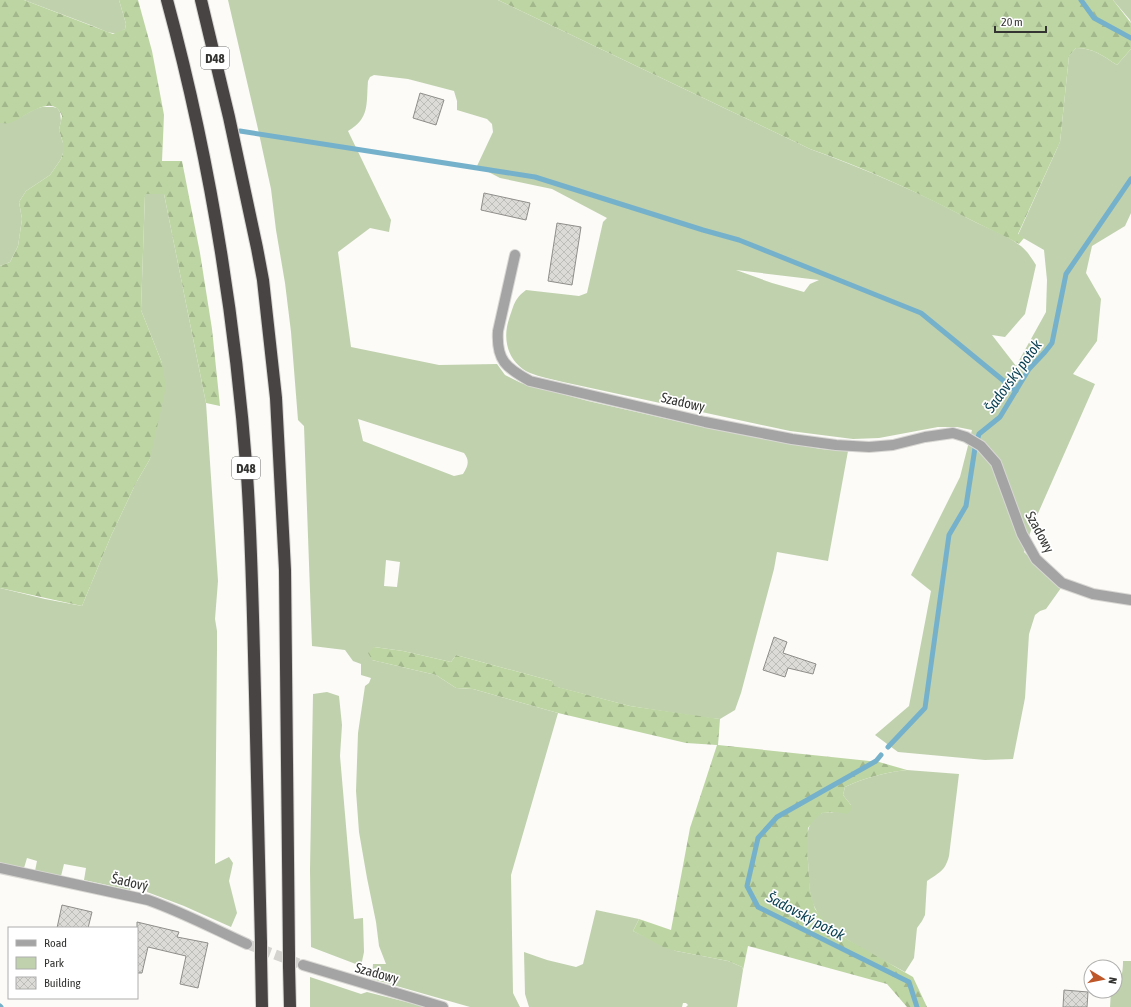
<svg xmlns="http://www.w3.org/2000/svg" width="1131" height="1007" font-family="'Asap Condensed',sans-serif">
	<defs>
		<pattern id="forest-firs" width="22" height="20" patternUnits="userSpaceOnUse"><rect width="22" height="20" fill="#bdd5a3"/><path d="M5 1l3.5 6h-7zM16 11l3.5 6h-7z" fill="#a3b78d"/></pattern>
		<pattern id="building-cross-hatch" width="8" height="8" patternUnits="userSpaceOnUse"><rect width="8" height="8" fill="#dcdbd7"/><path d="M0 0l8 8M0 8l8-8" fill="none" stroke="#bdbdb9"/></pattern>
	</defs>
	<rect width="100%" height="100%" fill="#fcfbf7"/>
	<g fill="#c0d1ae" fill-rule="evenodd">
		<polygon points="24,0 119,0 126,24 125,29 117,34 107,32 93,26"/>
		<path d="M 228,0 L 498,0 L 810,149 C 866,169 922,194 975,222 C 989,229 1005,234 1018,244 C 1026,249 1031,257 1036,265 L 1025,314 L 1005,337 L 992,335 L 1016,366 L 1046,312 L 1047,280 L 1044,250 L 1018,235 L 1060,142 L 1069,56 L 1076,48 C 1094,48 1103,56 1117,65 L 1131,49 L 1131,213 L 1125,226 L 1092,246 L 1086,273 L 1101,299 L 1097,341 L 1073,374 L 1095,384 L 1032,527 L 1024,552 L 1061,588 L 1046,609 L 1040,611 L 1035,615 L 1029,634 L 1025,698 L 1013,759 L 985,760 L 898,752 L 875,735 L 909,706 L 931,591 L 911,575 L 960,477 L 972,430 L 957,427 L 938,427 L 879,438 L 853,439 L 790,431 L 563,382 C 552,379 540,377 530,373 C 508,363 502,340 509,319 C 514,305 514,299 526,290 L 579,296 L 587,293 L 603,222 L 607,218 L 552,189 L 500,178 L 477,166 L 493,132 L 492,124 L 487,119 L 457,110 L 457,101 L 454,91 L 408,79 L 374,75 L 370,77 L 368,81 C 366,104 370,118 348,131 L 391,220 L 389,232 L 370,228 L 338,252 L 351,347 L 439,365 L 497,364 L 505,375 L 521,383 L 588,401 L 707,428 L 821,449 L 848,451 L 828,561 L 777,552 L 774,569 L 741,693 L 735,710 L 720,719 L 701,717 L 630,706 L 553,686 L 552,681 L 456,655 L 451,662 L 403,651 L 374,647 L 372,660 L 436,675 L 456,688 L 473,689 L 558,713 L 511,875 L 513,993 L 520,1007 L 470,1007 L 372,979 L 373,964 L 386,964 L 379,946 L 376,922 L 367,878 L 359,832 L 356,791 L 358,733 L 365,686 L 369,683 L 371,678 L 361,675 L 361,664 L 353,661 L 345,650 L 312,646 L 304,426 L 298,420 L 291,332 L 285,283 L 276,230 L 271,189 L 258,129 ZM 736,270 L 819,280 L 810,284 L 804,292 L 772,283 ZM 358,419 L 464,453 C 470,461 468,466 463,474 L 454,476 L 363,441 ZM 386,560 L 400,562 L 397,587 L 384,586 Z"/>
		<polygon points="1113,0 1131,0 1131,23 1130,20"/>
		<path d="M 42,107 L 53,107 L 57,108 L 60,112 L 61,121 L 59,130 L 63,143 L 63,153 L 61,159 L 50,175 L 26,191 L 19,202 L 22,219 L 18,246 L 10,262 L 0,266 L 0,123 C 18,123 26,111 42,107 Z"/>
		<polygon points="145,194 164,194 206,403 218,581 215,619 217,631 217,649 215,864 229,857 233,863 229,881 237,913 231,927 184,906 147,892 146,880 137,880 130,890 84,880 86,868 64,864 61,876 35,871 37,861 27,858 24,868 0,863 0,588 45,599 82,606 111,536 136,483 150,459 162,363 141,310"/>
		<polygon points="327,692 339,696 342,725 340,756 354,919 363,918 364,952 361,966 311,947 310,870 313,694"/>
		<path d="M 907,770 L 959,774 L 949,856 C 945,871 940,872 927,881 L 925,915 L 922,921 L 917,928 L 914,958 L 905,972 C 880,958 829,935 816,910 C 808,896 809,877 808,862 C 807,847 803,820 822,813 C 826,812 830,813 834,812 C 840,811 846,807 851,805 L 843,795 L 845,787 C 864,778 886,772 907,770 Z"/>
		<polygon points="596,910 639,919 633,931 676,951 728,961 742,967 743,970 737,1007 686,1007 688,1005 686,1003 683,1003 682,1007 529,1007 525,994 524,952 547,960 576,967 583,964"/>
		<path d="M 1123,961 L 1131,961 L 1131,1007 L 1110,1007 L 1111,991 L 1115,991 L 1115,987 C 1122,981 1123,970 1123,961 Z"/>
		<polygon points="310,977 361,994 367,992 426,1007 310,1007"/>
	</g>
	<g fill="url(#forest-firs)">
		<path d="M 0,0 L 24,0 L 113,34 L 125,29 L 126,24 L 119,0 L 138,0 L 152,51 L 164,115 L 162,161 L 182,161 L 200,253 L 212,329 L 220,406 L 206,403 L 164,194 L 145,194 L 141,310 L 162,363 L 166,387 L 150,459 L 136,483 L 111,536 L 82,606 L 0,588 L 0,266 L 10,262 L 18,246 L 22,219 L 19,202 L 26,191 L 50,175 L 61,159 L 63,153 L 63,143 L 59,130 L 62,116 C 53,91 23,119 10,123 C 7,124 3,123 0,123 Z"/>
		<path d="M 498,0 L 1113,0 L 1131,23 L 1131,49 L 1117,65 C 1103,56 1094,48 1076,48 L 1069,56 L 1060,142 L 1018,234 L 1024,238 L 1019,244 C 1004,235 988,229 973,221 C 920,194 866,168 810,149 Z"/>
		<path d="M 374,647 L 403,651 L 451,662 L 456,655 L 552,681 L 554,686 L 630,706 L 720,719 L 718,745 L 879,762 L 907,770 C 886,772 864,778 845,787 L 843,795 L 851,805 L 851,810 L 847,814 L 835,812 L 822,813 L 815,819 L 808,828 L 807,847 L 810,891 L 815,909 L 823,919 L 838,934 L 913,977 L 927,1007 L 907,1007 L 887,984 L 748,946 L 743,970 L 742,967 L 728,961 L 676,951 L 665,948 L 633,931 L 639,919 L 671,930 L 690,828 L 717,745 L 686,743 L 558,713 L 473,689 L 456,688 L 436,675 L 372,660 L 368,653 Z"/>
	</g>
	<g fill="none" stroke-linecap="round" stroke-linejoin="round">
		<g stroke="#76b1cb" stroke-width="5">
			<polyline points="1081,0 1094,18 1131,38"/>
			<polyline points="240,131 535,177 703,230 739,240 921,313 1016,391"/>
			<polyline points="888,747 925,708 949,535 966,506 975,448 979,434 1000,417 1029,369 1045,352 1052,343 1066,274 1131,179"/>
			<polyline points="881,755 876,761 777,817 758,838 747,886 758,907 909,982 917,1007"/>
			<polyline points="0,1006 1,1007"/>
		</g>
	</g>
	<g fill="url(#building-cross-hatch)" stroke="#8f8e8b">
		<polygon points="420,93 444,100 436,125 413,118"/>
		<polygon points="484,193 530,203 526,220 481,210"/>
		<polygon points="557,223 581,227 572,285 548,281"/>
		<polygon points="774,637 787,642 783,653 816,664 813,674 788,668 785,677 763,670"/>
		<polygon points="62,905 92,912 88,928 57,928"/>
		<polygon points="137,922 179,932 177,937 208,943 198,988 180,984 186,956 148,947 142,973 137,973"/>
		<polygon points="1064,990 1088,992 1087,1007 1063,1007"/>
	</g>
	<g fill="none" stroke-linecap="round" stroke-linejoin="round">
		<polyline stroke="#d4d3d0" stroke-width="10" stroke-dasharray="10 5" stroke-linecap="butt" points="247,944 303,965"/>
		<g stroke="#d8d7d4" stroke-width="12">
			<g id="street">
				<path d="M 515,255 L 498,331 C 496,360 506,368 530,381 L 705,422 L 792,439 L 836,445 L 869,447 L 893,445 L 925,437 L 953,433 L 966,437 L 981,446 L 996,463 L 1022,534 L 1036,559 L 1062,583 L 1093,594 L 1131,600"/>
				<path d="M 0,868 L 148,900 C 182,912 214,929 247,944"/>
				<polyline points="303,965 443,1007"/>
			</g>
		</g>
		<g stroke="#d8d7d4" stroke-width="14">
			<g id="highway">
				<path d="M 167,0 C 209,155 235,315 247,475 C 252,548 253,621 255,694 C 257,777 259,860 261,943"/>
				<polyline points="201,0 229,117 257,248 263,280 276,398 285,570 289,954"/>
				<polyline points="261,956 262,1007"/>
				<polyline points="289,966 290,1007"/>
			</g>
		</g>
		<use href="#street" stroke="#a5a4a4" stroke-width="10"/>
		<use href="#highway" stroke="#484444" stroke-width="12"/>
		<g stroke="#d8d7d4" stroke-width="14" stroke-linecap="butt">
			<g id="highway-bridge">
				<polyline points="261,943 261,956"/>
				<polyline points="289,966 289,954"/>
			</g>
		</g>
		<use href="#highway-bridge" stroke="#484444" stroke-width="12"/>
	</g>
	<g text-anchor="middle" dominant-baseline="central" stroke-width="3.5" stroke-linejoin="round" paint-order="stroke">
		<g fill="#fff" stroke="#717170" stroke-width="1">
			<rect x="201" y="47" width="28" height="22" rx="3"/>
			<rect x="232" y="457" width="28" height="22" rx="3"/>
		</g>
		<g font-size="13" font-weight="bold" fill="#343432">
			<text x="215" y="58">D48</text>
			<text x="246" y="468">D48</text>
		</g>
		<g font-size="14" fill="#343432" stroke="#fff">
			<text transform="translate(683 402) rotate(13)">Szadowy</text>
			<text transform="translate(1040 532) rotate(62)">Szadowy</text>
			<text transform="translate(130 882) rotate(13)">Šadový</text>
			<text transform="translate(377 973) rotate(16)">Szadowy</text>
		</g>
		<g font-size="15" font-style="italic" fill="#083e51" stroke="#fff">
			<text transform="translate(1013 376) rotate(-54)">Šadovský potok</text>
			<text transform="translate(806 916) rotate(28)">Šadovský potok</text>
		</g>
	</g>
	<rect x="8" y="927" width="130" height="72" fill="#ffffff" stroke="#aeaead"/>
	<rect x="16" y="940" width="20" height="6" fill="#a5a4a4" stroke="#aeaead"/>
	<text x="44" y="947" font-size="12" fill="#343432">Road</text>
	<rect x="16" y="957" width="20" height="12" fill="#c0d1ae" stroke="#aeaead"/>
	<text x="44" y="967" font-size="12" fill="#343432">Park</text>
	<rect x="16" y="977" width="20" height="12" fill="url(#building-cross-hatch)" stroke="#aeaead"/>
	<text x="44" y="987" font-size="12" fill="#343432">Building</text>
	<g transform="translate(1103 979) rotate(100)"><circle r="19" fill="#ffffff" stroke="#aeaead"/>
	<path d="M0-3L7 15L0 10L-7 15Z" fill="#be582a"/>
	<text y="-6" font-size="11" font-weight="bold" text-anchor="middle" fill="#343432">N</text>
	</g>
	<path d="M995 26v6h51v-6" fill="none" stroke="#343432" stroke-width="2"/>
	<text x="1001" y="26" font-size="12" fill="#343432" stroke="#ffffff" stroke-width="3" paint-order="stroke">20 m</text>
</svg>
